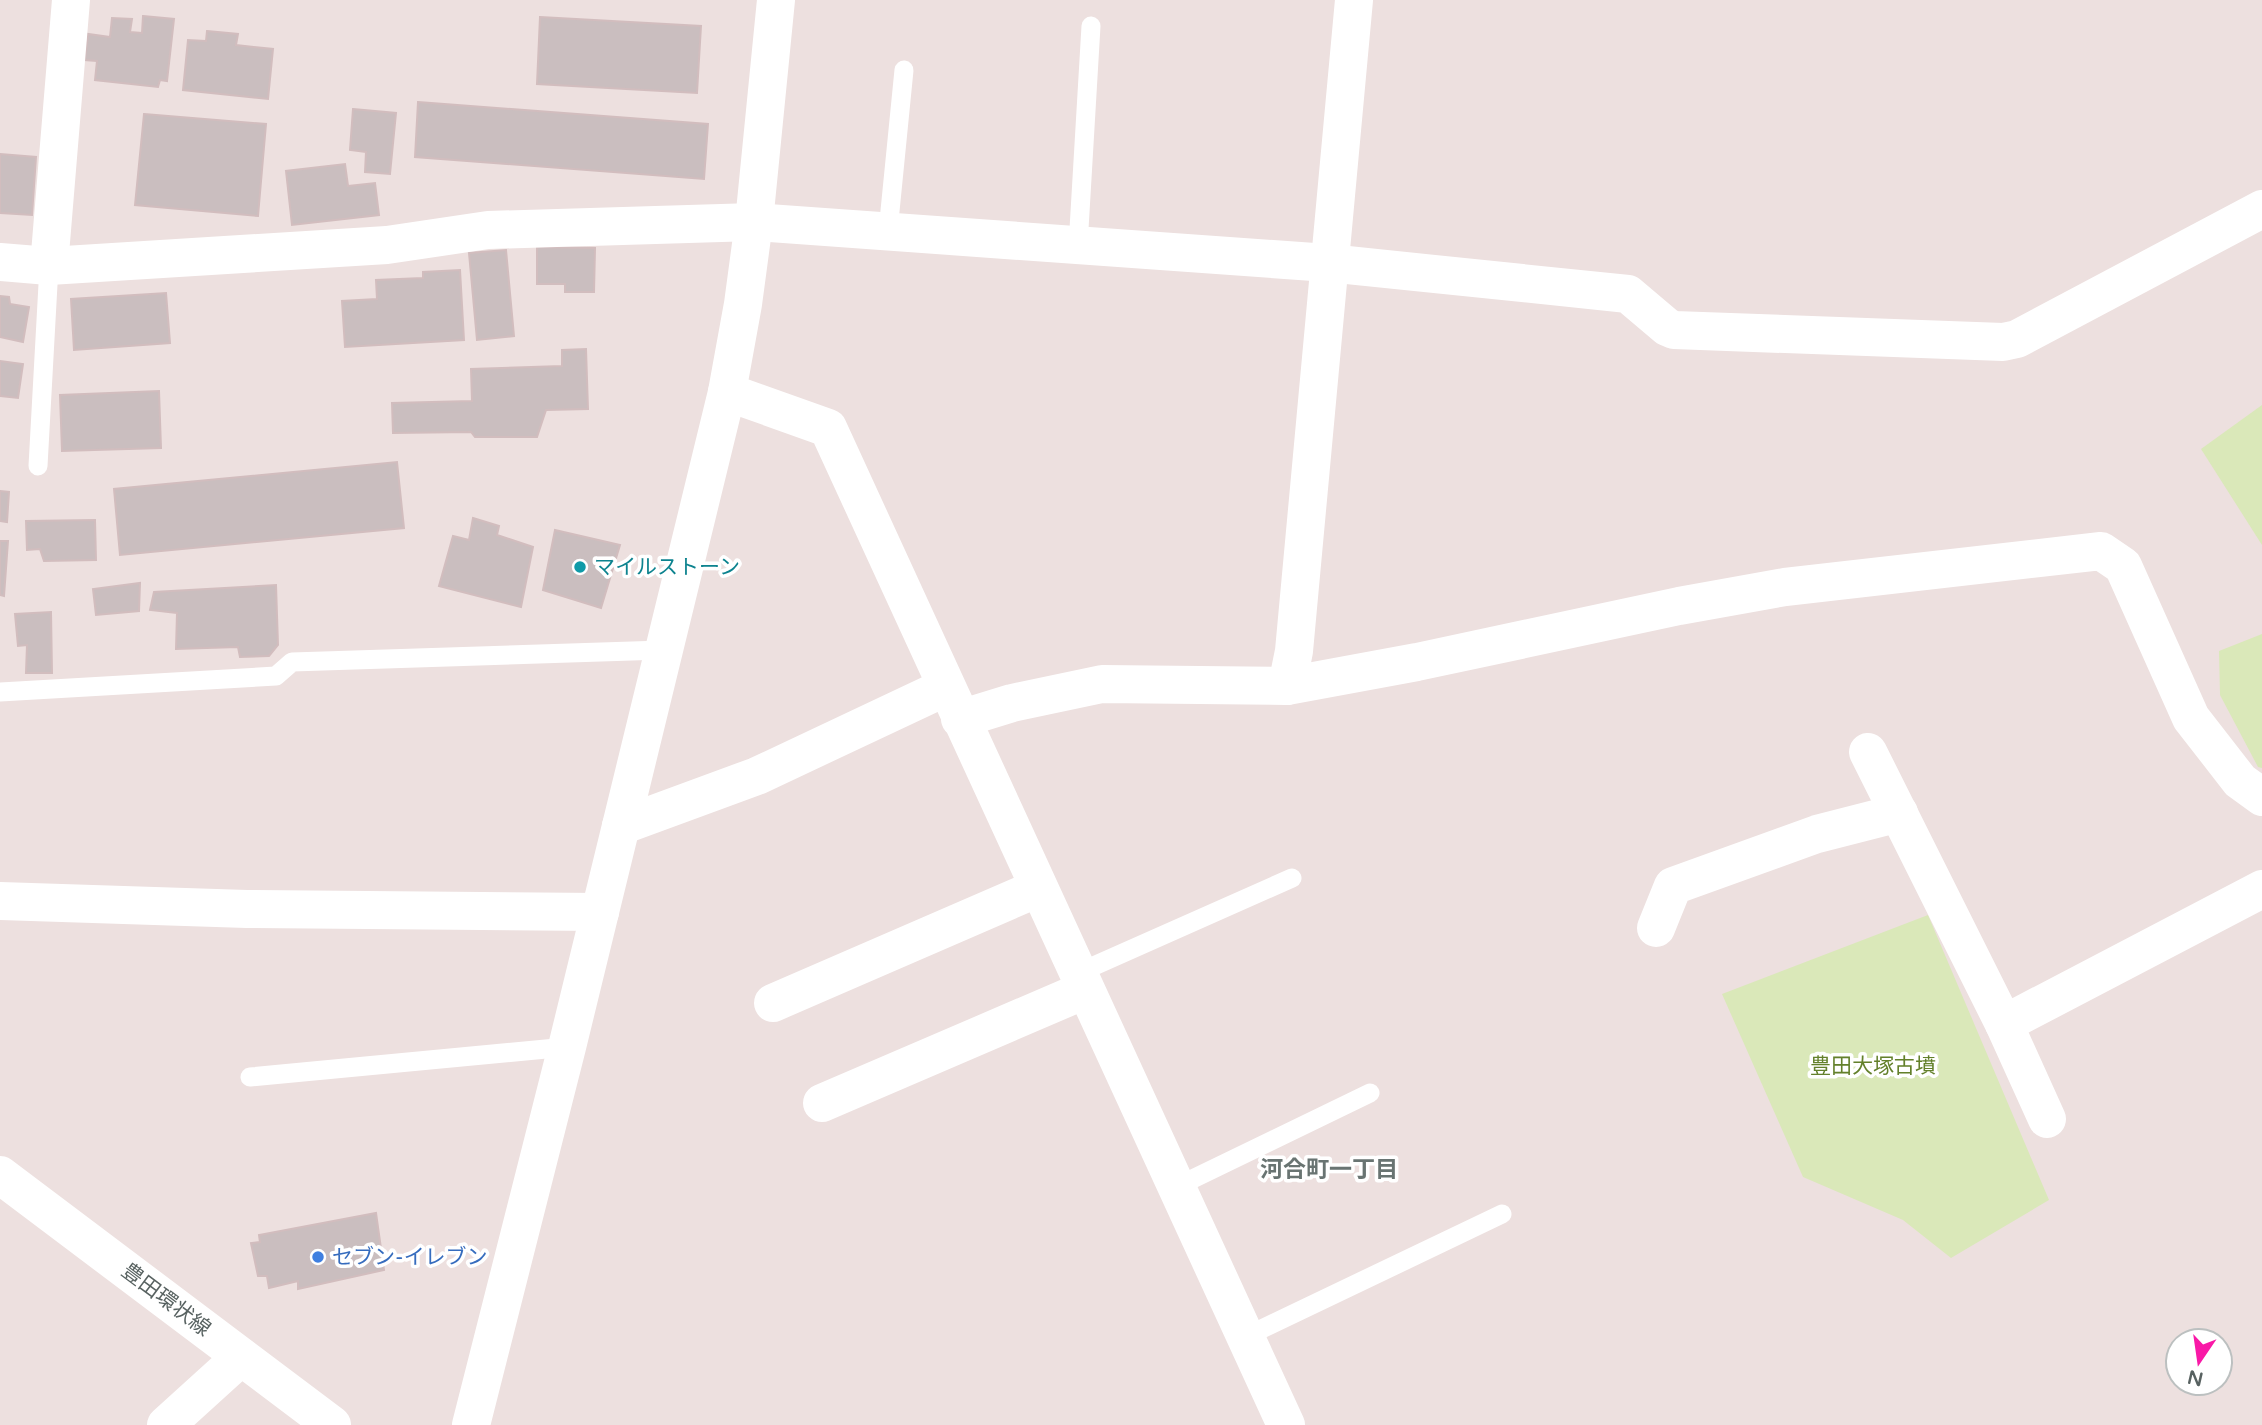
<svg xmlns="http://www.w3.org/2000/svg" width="2262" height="1425" font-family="'Varela Round','Noto Sans JP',sans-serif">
	<rect width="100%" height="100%" fill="#ede0df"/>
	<g fill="#dae8b9">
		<polygon points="2262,405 2262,545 2201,449"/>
		<polygon points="2262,634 2262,768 2258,767 2220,695 2219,651"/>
		<polygon points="1928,915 2049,1200 1951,1258 1903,1220 1803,1177 1722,994"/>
	</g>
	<g fill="#cabebf" stroke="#d2bdbe" stroke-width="2">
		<polygon points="143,16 174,19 167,81 160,80 158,87 95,80 97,61 85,60 88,34 110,37 112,18 132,19 130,32 142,33"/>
		<polygon points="540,17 701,26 697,93 537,84"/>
		<polygon points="207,31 238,34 236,45 273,49 268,99 183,90 188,40 206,41"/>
		<polygon points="418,102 708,124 704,179 415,157"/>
		<polygon points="353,109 396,113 390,174 365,172 366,152 350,150"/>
		<polygon points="144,114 266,124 258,216 135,205"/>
		<polygon points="0,154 36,157 32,215 0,213"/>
		<polygon points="345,164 348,186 375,183 379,215 292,225 286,171"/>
		<polygon points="537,247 595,248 594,292 565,292 565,284 537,284"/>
		<polygon points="506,250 514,336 477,340 469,253"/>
		<polygon points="460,270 464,340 345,347 342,301 377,299 376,280 423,278 423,272"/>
		<polygon points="166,293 170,343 74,350 71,299"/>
		<polygon points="0,296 9,297 10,304 29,307 23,342 0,337"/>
		<polygon points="586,349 588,409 546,410 537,437 475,437 471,432 393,433 392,403 472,401 471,369 562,366 562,350"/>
		<polygon points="0,361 23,364 18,398 0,396"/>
		<polygon points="159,391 161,448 62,451 60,395"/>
		<polygon points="397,462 404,528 120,555 114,489"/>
		<polygon points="0,491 9,492 7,522 0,521"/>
		<polygon points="473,518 499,526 497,535 533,547 521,607 439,586 453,536 469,540"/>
		<polygon points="95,520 96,560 44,561 40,549 27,550 26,521"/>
		<polygon points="555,530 620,545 601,608 543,590"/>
		<polygon points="0,541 8,541 4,596 0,595"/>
		<polygon points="140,583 139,611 96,615 93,589"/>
		<polygon points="276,585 278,645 269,656 240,657 238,647 176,649 177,613 150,610 154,592"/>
		<polygon points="51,612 52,673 26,673 27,645 18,646 15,614"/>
		<polygon points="376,1213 384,1270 298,1289 298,1281 269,1288 267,1276 258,1276 251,1243 260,1242 259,1235"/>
	</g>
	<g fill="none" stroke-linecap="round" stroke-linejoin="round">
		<g stroke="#fff" stroke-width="19">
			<polyline points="888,231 904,70"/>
			<polyline points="1078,246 1091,26"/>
			<polyline points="38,466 49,266"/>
			<polyline points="0,692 276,676 292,662 663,650"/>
			<polyline points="1078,973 1292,878"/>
			<polyline points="250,1077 567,1047"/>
			<polyline points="1176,1187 1370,1093"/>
			<polyline points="1245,1337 1502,1214"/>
		</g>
		<g stroke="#fff" stroke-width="38">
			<polyline points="0,262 49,266 387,245 488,230 754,222 1328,263 1628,294 1667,327 1674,330 2003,342 2017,339 2262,209"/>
			<polyline points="49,266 71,0"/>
			<polyline points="727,392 828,428 1286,1425"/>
			<polyline points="1287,686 1294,651 1354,0"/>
			<polyline points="960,719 1012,703 1102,684 1287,686 1417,662 1679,606 1785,587 2101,551 2123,566 2191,718 2240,781 2262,797"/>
			<polyline points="1868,752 2004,1024 2262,889"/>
			<polyline points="621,826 757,776 946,687"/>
			<polyline points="0,901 247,909 600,912"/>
			<polyline points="1656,928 1673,886 1817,834 1899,813"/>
			<polyline points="773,1003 1038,888"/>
			<polyline points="2004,1024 2047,1119"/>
			<polyline points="822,1103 1085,990"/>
			<polyline points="166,1425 241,1357"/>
		</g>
		<g stroke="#fff" stroke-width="38">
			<polyline points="0,1175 332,1425"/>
			<polyline points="471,1425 567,1047 727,392 743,304 754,222 776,0"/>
		</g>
	</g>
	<circle fill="#0f9aa8" stroke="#fff" stroke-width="2.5" cx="580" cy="567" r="7"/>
	<circle fill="#3f7fe0" stroke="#fff" stroke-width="2.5" cx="318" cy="1257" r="7"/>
	<g text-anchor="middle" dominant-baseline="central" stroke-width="7" stroke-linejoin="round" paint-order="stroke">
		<g font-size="21" fill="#0d838f" stroke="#fff" text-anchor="start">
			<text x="594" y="567">マイルストーン</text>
		</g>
		<g font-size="21" fill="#63802b" stroke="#fff">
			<text x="1873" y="1066">豊田大塚古墳</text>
		</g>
		<g font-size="21" fill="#366cbe" stroke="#fff" text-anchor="start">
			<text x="332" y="1257">セブン-イレブン</text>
		</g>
		<g font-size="21" fill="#586261" stroke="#fff">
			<text transform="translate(166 1300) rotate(37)">豊田環状線</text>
		</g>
		<g font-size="23" font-weight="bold" fill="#697472" stroke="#fff">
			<text x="1329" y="1170">河合町一丁目</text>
		</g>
	</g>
	<g transform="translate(2199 1362) rotate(193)"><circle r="33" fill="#ffffff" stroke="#bcc0c0" stroke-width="2"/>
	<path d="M0-5L12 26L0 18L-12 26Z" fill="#f919a7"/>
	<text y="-10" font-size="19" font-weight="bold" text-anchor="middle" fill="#586261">N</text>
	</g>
</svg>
